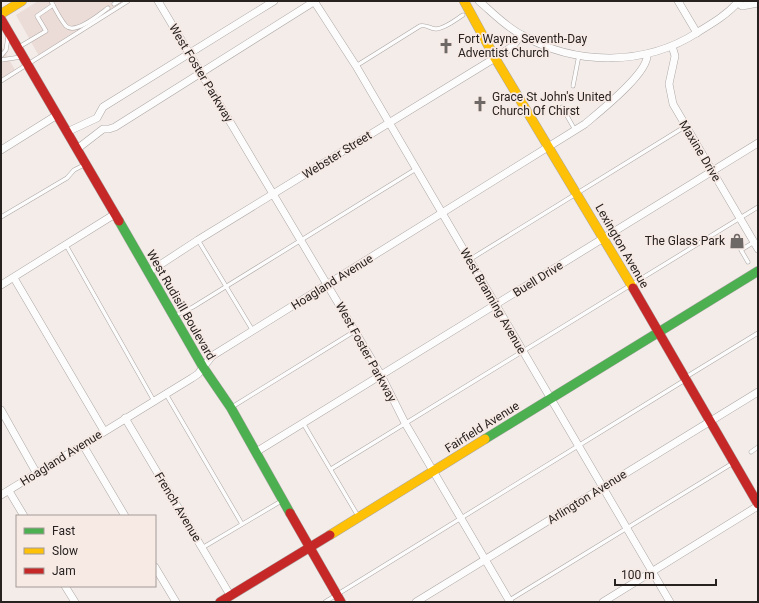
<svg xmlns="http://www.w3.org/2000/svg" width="759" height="603" font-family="Roboto,sans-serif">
	<rect width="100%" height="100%" fill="#f3ece9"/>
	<g fill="#ebdcd7">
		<polygon points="38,1 125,1 39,56 16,15"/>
		<polygon points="1,45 15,70 1,79"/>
	</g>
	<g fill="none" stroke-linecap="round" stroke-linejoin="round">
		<g stroke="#aca7a5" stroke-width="4.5">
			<g id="lane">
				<path d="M 51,1 C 55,9 60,19 66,26 C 75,35 100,14 108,8"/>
				<polyline points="114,4 119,1"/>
				<polyline points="19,47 46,31 37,16 53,5"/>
				<polyline points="1,56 6,50 8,37"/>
				<polyline points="1,60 21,57"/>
				<path d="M 356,66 L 420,26 C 426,24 430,29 436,29 C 446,28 455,20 463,15"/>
				<polyline points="1,81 128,1"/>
				<polyline points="573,86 579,55"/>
				<polyline points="562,107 575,130"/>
				<polyline points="1,217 67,178 74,170 84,165"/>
				<polyline points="198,240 253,331"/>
				<polyline points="66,245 154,401"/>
				<polyline points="469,260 686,126"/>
				<polyline points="748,262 741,250 754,242"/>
				<polyline points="174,316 193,307 416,169"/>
				<polyline points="686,377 758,333"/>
				<polyline points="166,394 242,524"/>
				<polyline points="232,407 355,331"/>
				<polyline points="303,423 358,516"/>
				<polyline points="751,452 758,447"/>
				<polyline points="331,469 758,207"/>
				<polyline points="202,548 283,500"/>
				<polyline points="508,601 733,463"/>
				<polyline points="325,602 685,380"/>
			</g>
		</g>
		<g stroke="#aca7a5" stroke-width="8">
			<g id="street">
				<polyline points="158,1 381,375 405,423 510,602"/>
				<polyline points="314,1 356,66 670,602"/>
				<path d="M 479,1 C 493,13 506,27 522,35 C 576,66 646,66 698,32 C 713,23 728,14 739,1"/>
				<polyline points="678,1 697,33"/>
				<polyline points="738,3 742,6 758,3"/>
				<polyline points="672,46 675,56 669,84 673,104 758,249"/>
				<polyline points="67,132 97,118 103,107 274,1"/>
				<polyline points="77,149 103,129 109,129 115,127 315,1"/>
				<polyline points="1,150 57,115"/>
				<polyline points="149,272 198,240 495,58 513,46 521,35"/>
				<polyline points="14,278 104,431"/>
				<polyline points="1,285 115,214"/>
				<polyline points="1,410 37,474"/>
				<polyline points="125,418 230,595"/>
				<polyline points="83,445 125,516"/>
				<polyline points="256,452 758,143"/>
				<polyline points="9,491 24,516"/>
				<path d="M 1,495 L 192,378 L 198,374 L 212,356 L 585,124 C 599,112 650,72 647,54"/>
				<polyline points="155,567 176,602"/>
				<polyline points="65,586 75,602"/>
				<polyline points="416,602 758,392"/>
				<polyline points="603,602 758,506"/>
			</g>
		</g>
		<g stroke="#aca7a5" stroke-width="10">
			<g id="fast">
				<polyline points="119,221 203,367 231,408 290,513"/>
				<polyline points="485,439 758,271"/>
			</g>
		</g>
		<g stroke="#aca7a5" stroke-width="10">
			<g id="slow">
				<polyline points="464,1 495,58 633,288"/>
				<polyline points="1,14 22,1"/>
				<polyline points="330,535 485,439"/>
			</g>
		</g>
		<g stroke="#aca7a5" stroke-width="10">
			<g id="jam">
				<polyline points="1,19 119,221"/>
				<polyline points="633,288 758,504"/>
				<polyline points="290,513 341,602"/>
				<polyline points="220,602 330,535"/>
			</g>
		</g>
		<use href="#lane" stroke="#fdfcfc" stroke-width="3.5"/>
		<use href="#street" stroke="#fdfcfc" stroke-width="7"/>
		<use href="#fast" stroke="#4caf50" stroke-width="9"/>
		<use href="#slow" stroke="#ffc107" stroke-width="9"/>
		<use href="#jam" stroke="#c62828" stroke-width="9"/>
	</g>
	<defs>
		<g id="church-bare" transform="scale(1.2)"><path d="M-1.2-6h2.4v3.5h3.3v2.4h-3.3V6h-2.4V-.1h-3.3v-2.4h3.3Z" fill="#6e6966" stroke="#f7eae5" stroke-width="2.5" paint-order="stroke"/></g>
		<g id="shop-bare" transform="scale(1.2)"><path d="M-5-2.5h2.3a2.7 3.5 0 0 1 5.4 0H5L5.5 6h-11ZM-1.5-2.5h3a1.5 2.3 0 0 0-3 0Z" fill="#6e6966" stroke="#f7eae5" stroke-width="2.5" paint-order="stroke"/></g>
	</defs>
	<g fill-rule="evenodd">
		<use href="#church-bare" x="446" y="46"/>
		<use href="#church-bare" x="480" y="104"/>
		<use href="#shop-bare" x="737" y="241"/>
	</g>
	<g text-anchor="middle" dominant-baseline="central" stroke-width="3.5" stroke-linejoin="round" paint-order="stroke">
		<g font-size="12" fill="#272220" stroke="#f7eae5" text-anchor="start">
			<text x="458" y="39">Fort Wayne Seventh-Day<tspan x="458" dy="14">Adventist Church</tspan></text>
			<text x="492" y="97">Grace St John's United<tspan x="492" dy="14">Church Of Chirst</tspan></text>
			<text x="725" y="241" text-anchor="end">The Glass Park</text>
		</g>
		<g font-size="12" fill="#272220" stroke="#f7eae5">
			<text transform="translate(201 73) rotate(59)">West Foster Parkway</text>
			<text transform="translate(700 151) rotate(59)">Maxine Drive</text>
			<text transform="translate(337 155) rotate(-32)">Webster Street</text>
			<text transform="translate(622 246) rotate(60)">Lexington Avenue</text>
			<text transform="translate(538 279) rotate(-32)">Buell Drive</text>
			<text transform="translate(332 282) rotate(-32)">Hoagland Avenue</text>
			<text transform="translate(493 301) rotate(60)">West Branning Avenue</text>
			<text transform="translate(181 305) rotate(60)">West Rudisill Boulevard</text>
			<text transform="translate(366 352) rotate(61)">West Foster Parkway</text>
			<text transform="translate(482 427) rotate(-32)">Fairfield Avenue</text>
			<text transform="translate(61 458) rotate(-32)">Hoagland Avenue</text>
			<text transform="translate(587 497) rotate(-32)">Arlington Avenue</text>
			<text transform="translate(178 507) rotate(59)">French Avenue</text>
		</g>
	</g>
	<rect width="759" height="603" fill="none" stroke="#272220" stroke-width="4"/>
	<rect x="16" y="515" width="140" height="72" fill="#f7eae5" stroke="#a49a96"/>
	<rect x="24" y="528" width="20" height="6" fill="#4caf50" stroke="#a49a96"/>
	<text x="52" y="535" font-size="12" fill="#272220">Fast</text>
	<rect x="24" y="548" width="20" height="6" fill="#ffc107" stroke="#a49a96"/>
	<text x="52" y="555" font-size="12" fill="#272220">Slow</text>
	<rect x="24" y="568" width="20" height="6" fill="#c62828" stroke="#a49a96"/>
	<text x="52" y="575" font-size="12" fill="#272220">Jam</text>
	<path d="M615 579v6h101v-6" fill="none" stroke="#272220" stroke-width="2"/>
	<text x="621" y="579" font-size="12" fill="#272220" stroke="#f7eae5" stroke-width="3" paint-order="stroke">100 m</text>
</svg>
